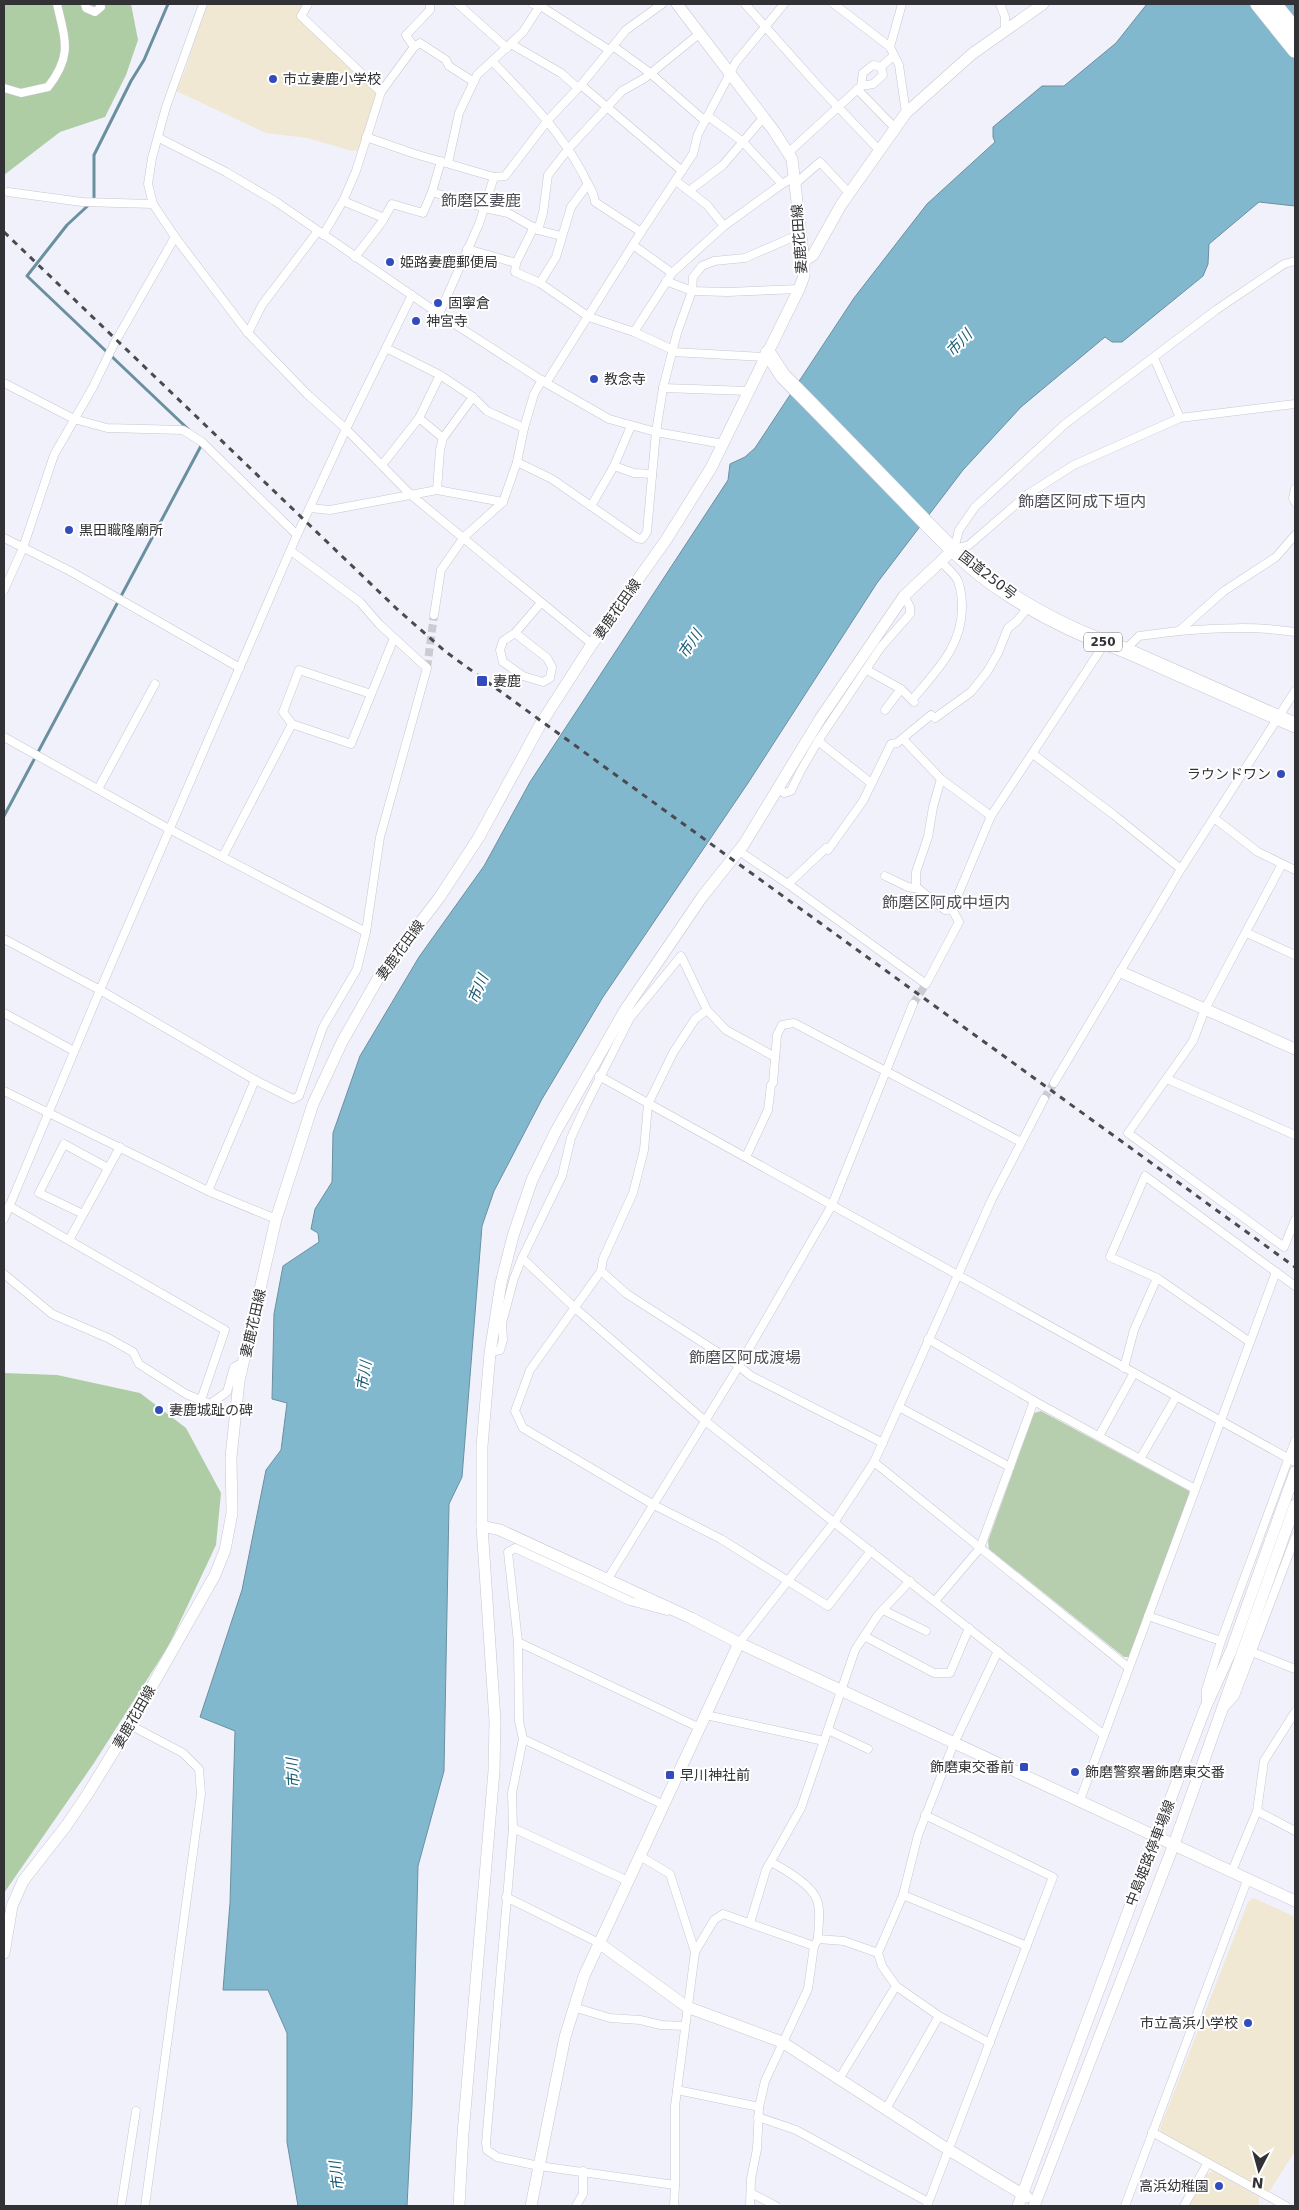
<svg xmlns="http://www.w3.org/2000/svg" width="1299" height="2210" font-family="'DejaVu Sans','Noto Sans JP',sans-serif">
	<rect width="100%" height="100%" fill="#f1f1fb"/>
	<g fill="#f0e8d2">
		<polygon points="206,4 304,4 299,15 377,90 377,94 360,150 352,151 307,138 266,133 176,91 186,68"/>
		<polygon points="1254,1898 1295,1917 1295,2151 1269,2192 1162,2135 1160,2128 1248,1902"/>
		<polygon points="1213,2171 1259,2197 1259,2206 1189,2206 1207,2174"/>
	</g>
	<polygon fill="#b6cead" points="1041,1411 1189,1491 1190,1497 1130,1657 1124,1657 989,1549 988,1541 1034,1413"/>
	<g fill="#aecda4">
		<polygon points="4,4 131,4 138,40 126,75 105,117 60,132 4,175"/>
		<polygon points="4,1373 57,1375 140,1393 186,1428 221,1493 216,1545 169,1645 94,1763 4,1893"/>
	</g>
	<polygon fill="#82b8ce" stroke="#6a90a0" points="1147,4 1295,4 1295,206 1259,202 1209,244 1208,264 1203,276 1122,342 1112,342 1105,337 1021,407 963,470 877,583 748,783 603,997 542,1099 494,1191 482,1226 462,1477 449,1504 444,1771 418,1866 412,2105 407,2206 298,2206 287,2142 287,2033 268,1990 223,1990 230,1903 235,1731 200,1717 242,1590 266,1470 281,1450 287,1403 272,1399 274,1314 283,1266 319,1242 318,1233 311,1229 315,1209 332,1182 333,1133 360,1056 419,957 484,866 530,782 728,480 730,464 745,457 755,448 854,298 927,204 995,142 993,137 993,127 1042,86 1064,86 1116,43"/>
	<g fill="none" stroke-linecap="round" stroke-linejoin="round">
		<g stroke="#6a90a0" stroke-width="3">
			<polyline points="168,4 144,60 131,81 94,155 94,200 67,225 27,276 188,429"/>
			<polyline points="4,816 202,444"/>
		</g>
		<g stroke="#cbcbd4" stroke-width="8" stroke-dasharray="8 4" stroke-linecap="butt">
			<polyline points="427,668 434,615"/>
			<polyline points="913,1004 926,984"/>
			<polyline points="1044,1099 1054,1083"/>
		</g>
		<g stroke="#c7c7d0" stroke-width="9">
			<g id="street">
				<polyline points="85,4 86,8 95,12 101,7 100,4"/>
				<polyline points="203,4 166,107 152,158 148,184 153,204 175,237 248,333 307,394 346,429 411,495 592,644"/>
				<polyline points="308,4 301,16 381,92 356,171 343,201 323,235"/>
				<polyline points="458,4 507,48"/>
				<polyline points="533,4 539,5 609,50"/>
				<polyline points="745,4 818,86 879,150"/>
				<polyline points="834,4 890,47 899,65 906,113"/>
				<polyline points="1000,4 1005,17 1005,30"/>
				<polyline points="511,44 561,73 578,88"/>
				<polyline points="613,46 650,73 705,121"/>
				<polyline points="414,47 406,35 430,10 430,4"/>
				<polyline points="890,47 902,4"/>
				<path d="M 492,61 C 527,98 559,129 583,174 C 587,184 594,191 595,202 L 641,232"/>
				<polyline points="581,85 682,171"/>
				<polyline points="861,86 863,73 873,65 881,67"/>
				<path d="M 4,88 L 21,93 L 48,87 C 73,55 65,40 57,4"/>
				<polyline points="857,89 895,128"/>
				<polyline points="381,92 414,47 420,43 446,60 449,66 474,82"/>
				<polyline points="708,116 743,142 782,184"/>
				<polyline points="366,137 415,154 494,177 505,176 548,120 581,85 626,30 662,4"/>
				<polyline points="159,138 226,172 275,201 439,314 546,383 609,419 656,432 723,444"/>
				<polyline points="788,153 861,86 873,84 883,75 881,67 893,56"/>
				<polyline points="448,163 459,113 477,75 523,32 541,4"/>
				<polyline points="676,181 707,205 724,226"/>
				<polyline points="795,184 820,162 849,193"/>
				<polyline points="689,191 723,165 763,118"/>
				<polyline points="8,192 82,202 153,204"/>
				<polyline points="432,192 485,208 508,213 538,230 561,236"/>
				<polyline points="343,201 384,218"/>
				<polyline points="538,230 543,213 548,175 569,148 622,91 645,78 699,34"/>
				<polyline points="633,245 672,273"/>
				<polyline points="467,249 516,263 515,272 540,283 589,317 634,332 673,350"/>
				<polyline points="355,257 382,222 392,204 423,213 432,192 441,161"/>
				<polyline points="1295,261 1284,264 1216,310 1065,424 975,507 959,530 954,549 969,545 1028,494 1074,465 1180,418 1295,404"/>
				<polyline points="516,263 534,227"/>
				<polyline points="666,281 692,291 727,292 799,289"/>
				<polyline points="540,283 556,257 571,207 588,184"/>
				<polyline points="439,314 479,224 494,177"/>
				<polyline points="634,332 672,273 724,226 782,184 794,177"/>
				<polyline points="248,333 262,305 318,231"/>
				<polyline points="386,348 440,375 473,397 487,411 524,428"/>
				<polyline points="673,352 766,357"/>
				<polyline points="1154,358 1180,418"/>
				<polyline points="4,383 74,419 107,428 183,430 202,442 297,535"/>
				<polyline points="546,383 641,232 693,154 698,134 736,62 784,4"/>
				<polyline points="663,388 749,391"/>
				<polyline points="419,418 443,438"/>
				<polyline points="517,462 552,479 637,538 642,539 647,532 656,432 663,388 677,333 692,291 693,277 702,266 714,261 745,258 800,234"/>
				<polyline points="382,465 419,418 440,375"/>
				<polyline points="614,466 634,473 652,474"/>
				<polyline points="1295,489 1293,498 1295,502"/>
				<polyline points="437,490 440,450 443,438 473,397"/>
				<polyline points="591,506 614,466 631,426"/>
				<polyline points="310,508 330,510 437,490 503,502"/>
				<polyline points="4,538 70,571 240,668"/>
				<polyline points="4,590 23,548 54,455 93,387 114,344 175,237"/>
				<polyline points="434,615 441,570 464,537 503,502 517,462 524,428 534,394 542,380"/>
				<path d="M 1179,631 C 1217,628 1257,626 1295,632"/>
				<polyline points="515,633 547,658 552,667 550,678 543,682 523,676 503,662 500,650 503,641 515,633 540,604"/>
				<polyline points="1125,650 1139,636 1179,631 1224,591 1276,557 1295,535"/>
				<polyline points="867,670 901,689 914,702"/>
				<path d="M 912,700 C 936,671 962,647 962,607 C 962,599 961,589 958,581 C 955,574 945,566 940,561"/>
				<polyline points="885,710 901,689"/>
				<polyline points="292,724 351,744 394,638"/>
				<polyline points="4,737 169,829 366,932"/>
				<polyline points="903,739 941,779 991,816"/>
				<polyline points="818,741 881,647 910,614 910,607 904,596"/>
				<polyline points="1033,754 1114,815 1181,869"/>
				<polyline points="778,788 784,793 791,791 800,772 818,741 871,783"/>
				<polyline points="98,789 155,684"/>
				<polyline points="1214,818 1258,852 1295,870"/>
				<polyline points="739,851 788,884 926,984 959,922 952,909 991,816 1105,643"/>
				<polyline points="223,856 292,724 283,712 299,670 371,694"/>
				<polyline points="1282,864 1205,1009 1193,1041 1128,1133 1284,1247 1295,1220"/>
				<polyline points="885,876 908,887 919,889 945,910 952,909"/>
				<polyline points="788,884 826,848 828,850 863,801 891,744 897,743 931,715 935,718 971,692 987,672 998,653 1008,628 1017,621 1029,606"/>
				<polyline points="916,888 916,872 928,837 933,807 941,779"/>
				<polyline points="1247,933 1295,955"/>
				<polyline points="4,939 100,990 255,1080 293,1099 299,1096 323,1027 357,969 366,932 380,837 427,668 379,624 360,602 291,551"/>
				<polyline points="707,1010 695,1019 673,1053 648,1104 644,1150 633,1193 603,1259 601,1271 530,1370 515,1411 523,1428 654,1505 721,1539 828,1606 871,1551"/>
				<polyline points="4,1013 74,1051"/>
				<polyline points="630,1018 681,956 707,1010 726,1030 775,1057"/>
				<polyline points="599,1076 1295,1462"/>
				<polyline points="1167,1079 1295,1135"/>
				<polyline points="1054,1083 1181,869 1295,691"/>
				<polyline points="4,1091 208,1191 276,1219"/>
				<polyline points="746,1157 768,1110 771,1085 773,1083 777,1035 782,1025 794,1023 1021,1142"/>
				<polyline points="208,1191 255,1080"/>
				<polyline points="9,1206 225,1330 201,1400"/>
				<polyline points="83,1214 39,1193 64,1144 108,1168"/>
				<polyline points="4,1219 100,990 297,535 346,429 412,295"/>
				<polyline points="69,1240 120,1147"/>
				<polyline points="522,1258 575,1308 704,1420 1104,1735"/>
				<polyline points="601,1271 627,1294 739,1366 751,1376 883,1443"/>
				<polyline points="4,1274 52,1314 108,1338 133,1352 139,1364 186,1394 210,1404 227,1392 234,1367 244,1362"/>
				<polyline points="928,1339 1034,1401 1195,1489"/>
				<polyline points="1250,1342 1157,1278 1110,1257 1145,1176 1295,1286"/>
				<polyline points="490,1353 500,1350 503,1340 502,1323 514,1278 522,1258 562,1176 571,1138 585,1107 630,1018 625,1010"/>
				<polyline points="1124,1368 1134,1330 1157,1278"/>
				<polyline points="899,1407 1010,1467"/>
				<polyline points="1099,1436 1134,1373"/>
				<polyline points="1140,1459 1176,1397"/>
				<polyline points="874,1462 1129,1668"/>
				<polyline points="607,1580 739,1366 832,1205 913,1004"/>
				<polyline points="935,1601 980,1548 1034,1401"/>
				<polyline points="883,1610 926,1631"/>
				<polyline points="1148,1616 1221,1641"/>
				<polyline points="864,1636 934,1673 950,1673 969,1628"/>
				<polyline points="518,1642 700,1728"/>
				<polyline points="739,1643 835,1521 874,1462 992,1199 1044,1099"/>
				<polyline points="1252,1652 1295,1669"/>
				<polyline points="1206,1702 1206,1690 1221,1641 1295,1441"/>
				<polyline points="1225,1707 1235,1696 1295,1538"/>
				<polyline points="706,1715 824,1741"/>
				<polyline points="130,1725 183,1753 199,1769 201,1794 145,2206"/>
				<polyline points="828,1730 868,1749"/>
				<polyline points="523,1739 664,1805"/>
				<polyline points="1080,1800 1276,1272"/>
				<polyline points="1257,1811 1295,1831"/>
				<polyline points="925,1815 1053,1877 927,2206"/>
				<polyline points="513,1828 628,1881"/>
				<polyline points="640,1856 670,1874 695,1952 675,2106 675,2185 539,2166 497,2157 487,2150 486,2143 513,1828 512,1793 523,1739 519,1721 518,1642 508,1552 515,1548 630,1601 667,1611"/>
				<path d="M 771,1862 C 784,1869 807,1882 815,1896 C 822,1907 818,1927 818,1939"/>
				<polyline points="1232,1871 1257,1811 1264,1761 1295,1712"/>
				<polyline points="903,1895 1027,1946"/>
				<polyline points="506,1897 599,1943"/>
				<polyline points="750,1923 766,1870 801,1808 855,1650 878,1615 910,1581"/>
				<polyline points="695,1952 714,1920 723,1914 814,1946 818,1939 844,1941 878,1953"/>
				<polyline points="573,2007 610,2018 640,2020 661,2025 685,2026"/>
				<polyline points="990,2043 939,2016 896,1986 882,1966 878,1953 903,1895 918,1835 954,1743 998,1651"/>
				<polyline points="839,2079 896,1986"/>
				<polyline points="677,2090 759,2107"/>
				<polyline points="886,2109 939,2016"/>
				<polyline points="758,2117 796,2130 928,2202"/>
				<polyline points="1152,2132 1286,2206"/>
				<polyline points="751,2193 776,2206"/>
				<polyline points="121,2206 136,2111"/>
				<polyline points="576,2206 583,2194 583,2171"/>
				<polyline points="674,2206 675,2185"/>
				<polyline points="750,2206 751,2179 757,2149 759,2107 765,2081 808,1989 814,1946"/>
				<polyline points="1125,2206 1248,1878"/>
				<polyline points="1184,2206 1207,2164"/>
			</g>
		</g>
		<g stroke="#c7c7d0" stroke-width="12">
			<g id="secondary">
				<polyline points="804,261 813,255 841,205 906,113 972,54 1043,4"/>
				<polyline points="1121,972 1295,1049"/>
				<polyline points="482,1526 500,1530 691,1618 739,1643 1295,1901"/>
				<polyline points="599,1943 687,2007 782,2042 949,2150 1027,2197"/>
				<polyline points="4,1953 12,1906 23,1881 66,1826 87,1795 130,1725 215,1575 225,1550 232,1513 231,1457 239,1381 276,1219 313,1104 342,1042 380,975 439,898 479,837 540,725 592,644 666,540 711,468 799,289 804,276 804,261 792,159 774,131 677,4"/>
				<polyline points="459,2206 463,2134 494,1771 495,1721 482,1526 482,1446 490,1353 501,1283 513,1236 532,1180 556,1131 625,1010 702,897 744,844 820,719 904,596 954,549"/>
				<polyline points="531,2206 565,2037 584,1976 739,1643"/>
				<polyline points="1018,2206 1156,1837 1206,1706 1231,1651 1295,1472"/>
				<polyline points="1034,2206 1174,1844 1295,1505"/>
			</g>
		</g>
		<g stroke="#c7c7d0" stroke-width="16">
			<g id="highway">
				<polyline points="1258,4 1295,50"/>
				<polyline points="1274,4 1295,30"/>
				<path d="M 768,353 L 783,376 C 824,417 864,459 905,501 C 935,532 969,569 1006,592 C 1042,616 1084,636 1125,650 L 1295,725"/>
			</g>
		</g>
		<use href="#street" stroke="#fff" stroke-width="8"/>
		<use href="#secondary" stroke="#fff" stroke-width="11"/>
		<use href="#highway" stroke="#fff" stroke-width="15"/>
		<polyline stroke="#4a4a4f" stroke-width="3" stroke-dasharray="6 6" stroke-linecap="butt" points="4,232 397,609 446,652 1295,1267"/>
	</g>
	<g fill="#334cbd" stroke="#fff" stroke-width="2">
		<circle cx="273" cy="79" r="5"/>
		<circle cx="390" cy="262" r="5"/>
		<circle cx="438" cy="303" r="5"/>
		<circle cx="416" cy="321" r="5"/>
		<circle cx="594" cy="379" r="5"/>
		<circle cx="69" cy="530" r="5"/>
		<rect x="476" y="675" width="12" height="12" rx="2.5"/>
		<circle cx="1281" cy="774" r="5"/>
		<circle cx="159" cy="1410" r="5"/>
		<rect x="1019" y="1762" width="10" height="10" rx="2.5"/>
		<circle cx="1075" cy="1772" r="5"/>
		<rect x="665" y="1770" width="10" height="10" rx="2.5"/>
		<circle cx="1248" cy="2023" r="5"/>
		<circle cx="1219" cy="2186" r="5"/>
	</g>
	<g text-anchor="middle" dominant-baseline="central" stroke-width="4" stroke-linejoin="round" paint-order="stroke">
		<rect fill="#fff" stroke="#707072" stroke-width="1" x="1084" y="632.5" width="38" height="19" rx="4"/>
		<g font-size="12" font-weight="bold" fill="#323236">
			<text x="1103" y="642">250</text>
		</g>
		<g font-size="14" fill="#323236" stroke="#fff" text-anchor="start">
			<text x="283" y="79">市立妻鹿小学校</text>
			<text x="400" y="262">姫路妻鹿郵便局</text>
			<text x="448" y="303">固寧倉</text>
			<text x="426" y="321">神宮寺</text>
			<text x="604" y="379">教念寺</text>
			<text x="79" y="530">黒田職隆廟所</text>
			<text x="493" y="681">妻鹿</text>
			<text x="1271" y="774" text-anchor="end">ラウンドワン</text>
			<text x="169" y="1410">妻鹿城趾の碑</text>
			<text x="1014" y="1767" text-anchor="end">飾磨東交番前</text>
			<text x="1085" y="1772">飾磨警察署飾磨東交番</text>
			<text x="680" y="1775">早川神社前</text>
			<text x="1238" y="2023" text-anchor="end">市立高浜小学校</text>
			<text x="1209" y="2186" text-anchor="end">高浜幼稚園</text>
		</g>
		<g font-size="14" fill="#323236" stroke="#fff">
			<text transform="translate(799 239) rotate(-94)">妻鹿花田線</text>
			<text transform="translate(988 575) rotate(38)">国道250号</text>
			<text transform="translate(617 609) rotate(-55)">妻鹿花田線</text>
			<text transform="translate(400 950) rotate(-54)">妻鹿花田線</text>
			<text transform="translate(253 1323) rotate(-77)">妻鹿花田線</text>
			<text transform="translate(134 1717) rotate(-60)">妻鹿花田線</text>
			<text transform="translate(1150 1853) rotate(-69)">中島姫路停車場線</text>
		</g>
		<g font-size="15" font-style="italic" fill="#1a5e76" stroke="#fff">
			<text transform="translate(959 343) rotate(-46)">市川</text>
			<text transform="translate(690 644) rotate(-56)">市川</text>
			<text transform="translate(478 989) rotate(-67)">市川</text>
			<text transform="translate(364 1376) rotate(-82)">市川</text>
			<text transform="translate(293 1773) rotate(-93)">市川</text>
			<text transform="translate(337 2176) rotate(-97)">市川</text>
		</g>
		<g font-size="16" fill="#4f4f57" stroke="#fff">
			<text x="481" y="200">飾磨区妻鹿</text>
			<text x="1082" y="501">飾磨区阿成下垣内</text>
			<text x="946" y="902">飾磨区阿成中垣内</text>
			<text x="745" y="1357">飾磨区阿成渡場</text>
		</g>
	</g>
	<rect width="1299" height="2210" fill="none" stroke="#323236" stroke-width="10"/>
	<g transform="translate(1259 2170) rotate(186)" stroke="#ffffff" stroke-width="4" paint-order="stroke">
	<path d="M0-4L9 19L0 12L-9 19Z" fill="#323236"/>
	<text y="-8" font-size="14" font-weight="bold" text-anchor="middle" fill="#323236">N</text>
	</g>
</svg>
